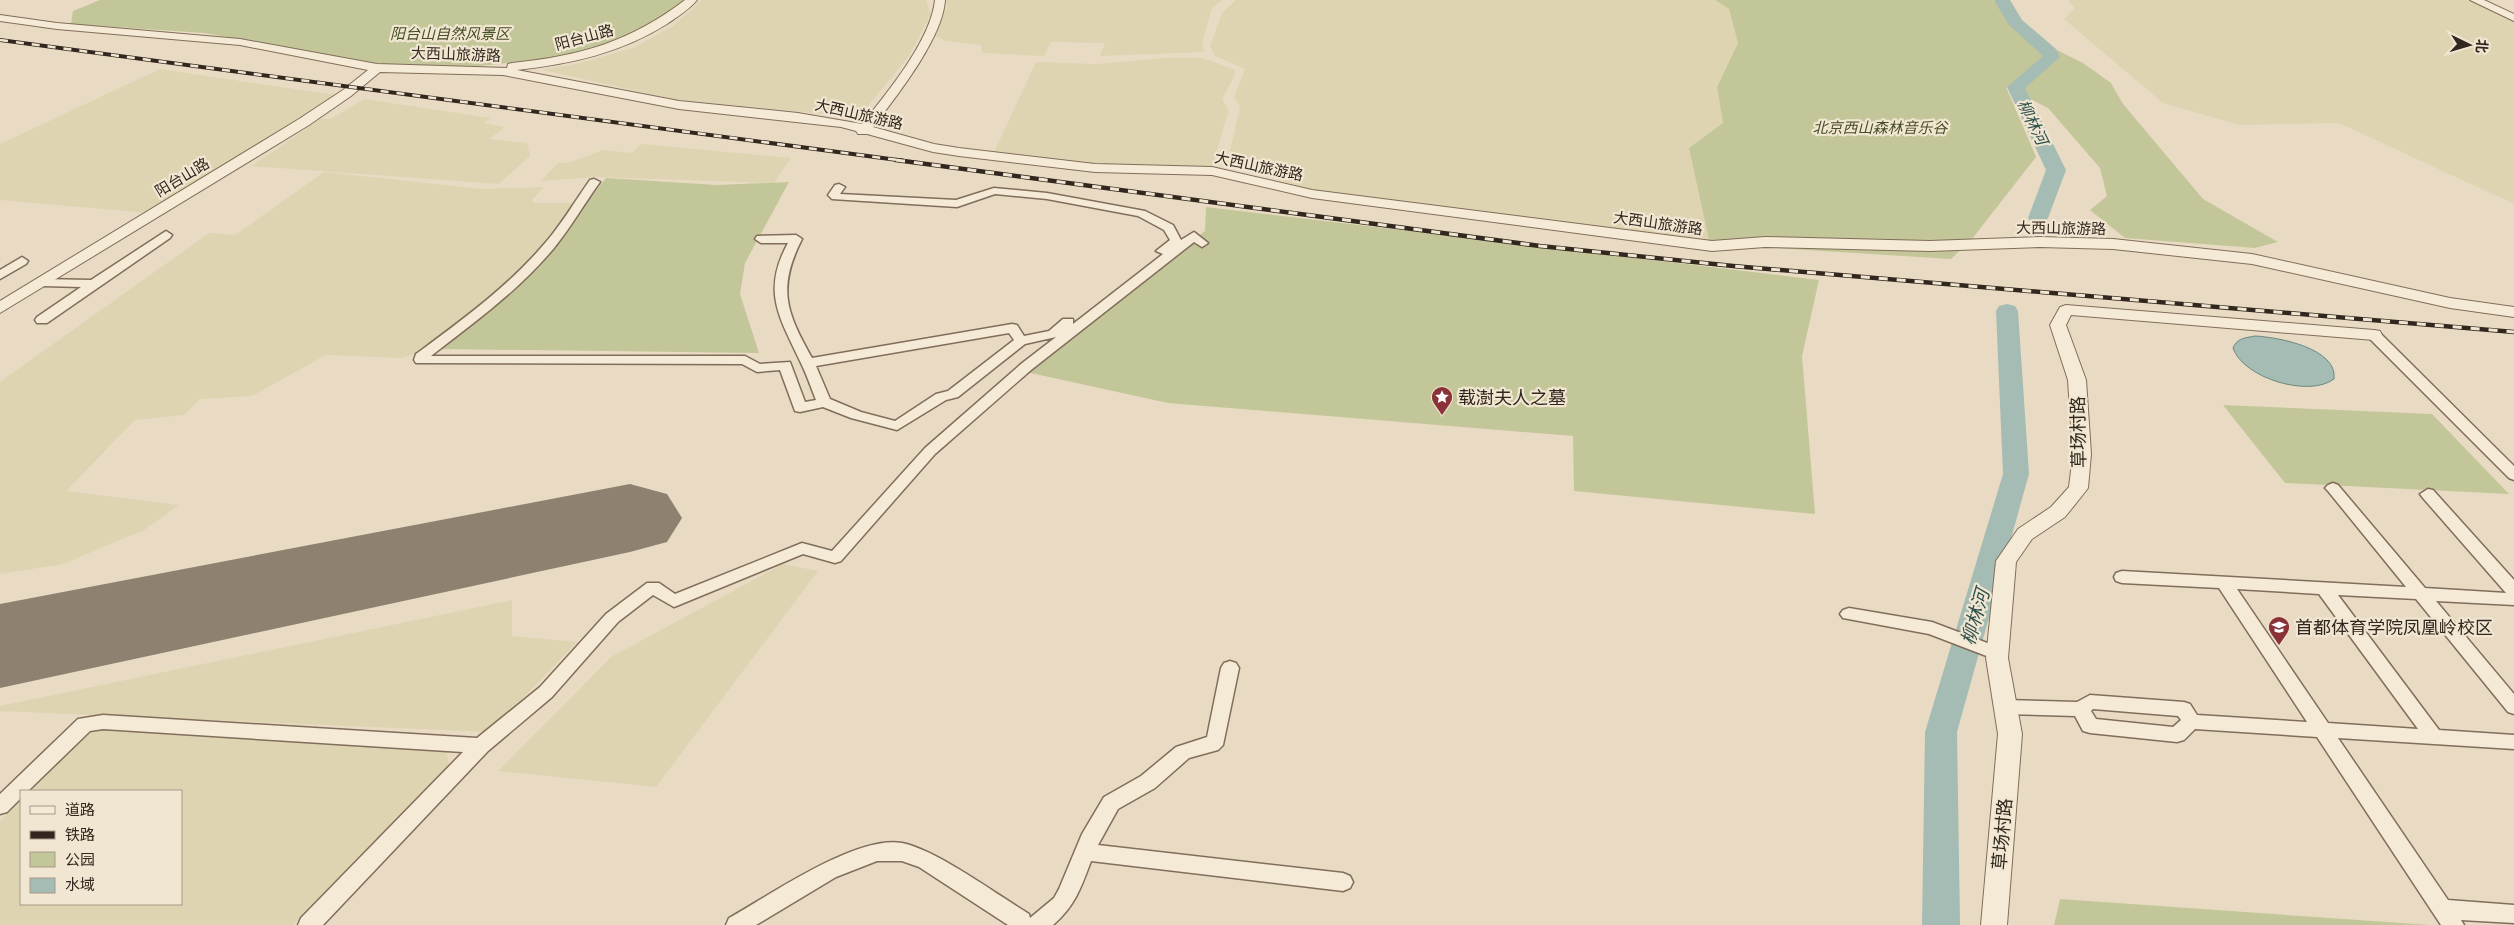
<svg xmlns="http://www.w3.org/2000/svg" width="2514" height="925" font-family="Merriweather,'Noto Sans SC',serif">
	<rect width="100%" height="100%" fill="#e9dbc3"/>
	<g fill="#ded4b1">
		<polygon points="702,0 926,0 931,14 909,56 859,117 676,100 543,70 580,63 633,48 673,26"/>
		<polygon points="945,0 1223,0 1212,8 1202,44 1205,52 1100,56 1105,43 1051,42 1044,56 982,53 981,45 945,41 935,36 947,6"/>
		<polygon points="1236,0 1715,0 1729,9 1738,43 1717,87 1723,123 1710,244 1324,193 1227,165 1240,106 1234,97 1245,69 1215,56 1210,46 1222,13"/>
		<polygon points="2068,0 2470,0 2514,20 2514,204 2339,123 2240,125 2163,103 2064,19 2075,8"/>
		<polygon points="1167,58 1203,58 1235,70 1235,75 1222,99 1229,110 1212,166 1114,166 994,152 1036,62 1096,64"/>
		<polygon points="160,69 336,95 291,128 148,213 0,200 0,144"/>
		<polygon points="364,99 491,118 483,123 505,127 489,139 527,143 530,156 499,184 252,166 320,119 331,119"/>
		<polygon points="641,144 791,158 774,183 597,177 541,181 558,163 568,163 603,150 632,153"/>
		<polygon points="324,172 481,189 544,187 532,200 534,203 574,203 543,244 492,298 433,347 403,358 326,355 252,396 200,399 184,415 135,420 66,491 179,505 144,530 63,564 0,574 0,382 209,233 235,235"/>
		<polygon points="783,564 818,571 656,787 498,771 611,657"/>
		<polygon points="512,600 512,636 577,642 490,732 0,711 0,706"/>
		<polygon points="92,727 446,749 449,765 293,925 0,925 0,821 21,799 21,904 181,904 181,791 29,791"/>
	</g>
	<g fill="#c3c698">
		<polygon points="100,0 684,0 642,32 605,46 563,57 461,68 382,64 204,33 71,24 73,11"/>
		<polygon points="1715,0 1993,0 2013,13 2053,48 2083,63 2111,83 2123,104 2203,199 2278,242 2255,248 2125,238 2090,210 2107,196 2100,168 2048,108 2006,87 2036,157 1972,239 1951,259 1710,244 1689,148 1723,123 1717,87 1738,43 1729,9"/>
		<polygon points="606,178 717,185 789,182 745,263 740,294 759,353 440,349 534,271"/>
		<polygon points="1206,207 1819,280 1802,356 1815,514 1574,491 1573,436 1168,403 1026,372 1205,231"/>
		<polygon points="2223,405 2432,414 2509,494 2285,483"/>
		<polygon points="2060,899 2430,925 2054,925"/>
	</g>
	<path fill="#a4bcb4" stroke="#6c8980" d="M 2255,336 C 2277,337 2338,348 2334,379 C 2309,398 2243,378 2233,348 C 2237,338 2245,338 2255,336 Z"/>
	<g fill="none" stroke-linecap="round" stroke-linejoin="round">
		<g fill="#a4bcb4" fill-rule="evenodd">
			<polygon points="1994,0 2010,0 2022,20 2056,49 2060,57 2025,88 2066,170 2048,218 2045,222 2038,224 2031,222 2028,218 2046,170 2007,87 2043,56 2009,25"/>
			<polygon points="2007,304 2015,306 2018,311 2029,474 1957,732 1960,925 1922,925 1925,732 2003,474 1996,311 1999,306"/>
		</g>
		<polygon fill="#8e8170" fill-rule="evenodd" points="630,484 667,494 682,518 667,542 630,552 0,688 0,604"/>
		<g stroke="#816d5b" stroke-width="3">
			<g id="minor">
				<path d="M 594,179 L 600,182 C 584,204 571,227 554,248 C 519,290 474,323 431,356 L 745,356 L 760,364 L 790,362 L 805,402 L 816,400 C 811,388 807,375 801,363 C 780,318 761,292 788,243 L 761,243 L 755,239 L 757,236 L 796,235 L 802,239 C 777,288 786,312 812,358 L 1012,324 L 1017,325 L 1024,336 L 1049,331 L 1063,319 L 1073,319 L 1073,324 L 1163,254 L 1156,251 L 1170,240 L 1164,230 L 1138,216 L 1047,199 L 995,194 L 957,207 L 832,199 L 828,195 L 835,185 L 839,184 L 845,187 L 840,194 L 956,200 L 994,188 L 1047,193 L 1145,211 L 1173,225 L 1181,240 L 1194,232 L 1208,243 L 1202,247 L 1194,242 L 1031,370 L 935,454 L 841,561 L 835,563 L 803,554 L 674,607 L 653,595 L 618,622 L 552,697 L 488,751 L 323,925 L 298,925 L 301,918 L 463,752 L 103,729 L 90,731 L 28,791 L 21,791 L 21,798 L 7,812 L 0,814 L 0,794 L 78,719 L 103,715 L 477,738 L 540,687 L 606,614 L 647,583 L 659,583 L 675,594 L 802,543 L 832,551 L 925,448 L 1021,364 L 1056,337 L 1025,344 L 958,397 L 946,400 L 897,430 L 851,418 L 823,407 L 800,412 L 795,411 L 780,370 L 757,372 L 742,364 L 416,363 L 414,360 L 416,354 C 462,320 509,286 546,242 C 563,222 575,201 590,180 ZM 1009,333 L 1014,340 L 948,391 L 936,394 L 895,421 L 861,412 L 830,399 L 816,366 Z"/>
				<polygon points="166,231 172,235 170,238 47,323 37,323 35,320 37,317 81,287 43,286 37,282 39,279 91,280"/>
				<polygon points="22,257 28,261 26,264 0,279 0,270"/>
				<polygon points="2374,331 2379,332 2514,466 2514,480 2509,478 2369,338 2367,335 2369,332"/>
				<path d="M 2333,483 L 2338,485 L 2425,588 L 2506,593 L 2423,498 L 2420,494 L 2428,489 L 2433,490 L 2514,580 L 2514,605 L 2436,601 L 2514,694 L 2514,714 L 2508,712 L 2416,599 L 2338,595 L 2439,730 L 2514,735 L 2514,749 L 2338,738 L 2448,900 L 2514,905 L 2514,923 L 2461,920 L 2464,925 L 2441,925 L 2317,737 L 2195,729 L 2184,740 L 2177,742 L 2090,733 L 2083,731 L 2075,716 L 2005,714 L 1999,712 L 1996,707 L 1999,702 L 2005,700 L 2077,702 L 2090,695 L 2184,702 L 2190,704 L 2197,715 L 2307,722 L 2219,588 L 2122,583 L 2116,581 L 2114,577 L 2116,573 L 2122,571 L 2406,587 L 2328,491 L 2325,488 L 2328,485 ZM 2237,589 L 2319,594 L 2418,729 L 2328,723 ZM 2093,709 L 2178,716 L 2181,720 L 2173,727 L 2096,719 L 2091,711 Z"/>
				<polygon points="1849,608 1932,622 2003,649 2006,654 2003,659 1997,660 1929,634 1843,618 1840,614 1843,610"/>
				<path d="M 1230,661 L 1236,663 L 1239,668 L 1223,745 L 1218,750 L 1189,758 L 1155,788 L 1118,809 L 1098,845 L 1343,873 L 1350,876 L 1353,882 L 1350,888 L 1343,891 L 1091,861 C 1081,888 1075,906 1053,925 L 1008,925 L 919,867 L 902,861 L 877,861 L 836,877 L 756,925 L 726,925 L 729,918 C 770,895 856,835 902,843 C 937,850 996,894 1029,914 L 1030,918 L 1054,898 L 1059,889 L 1082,834 L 1104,797 L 1141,776 L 1176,747 L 1207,737 L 1221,668 L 1224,663 Z"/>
			</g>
		</g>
		<g stroke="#816d5b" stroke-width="2">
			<g id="tertiary">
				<path d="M 685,0 L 697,0 C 690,9 677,17 667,24 C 621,53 571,64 517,70 L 679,101 L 798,113 L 862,124 C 887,93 931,40 935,0 L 945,0 C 943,38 896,97 873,127 L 934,144 L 959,148 L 1095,164 L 1212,167 L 1312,190 L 1712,241 L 1765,237 L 1930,241 L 2040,237 L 2113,239 L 2252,254 L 2450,298 L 2514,307 L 2514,317 L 2450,308 L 2252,264 L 2113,249 L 2040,247 L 1930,251 L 1765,247 L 1712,251 L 1312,198 L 1212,175 L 1095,172 L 959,156 L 933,152 L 867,134 L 858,134 L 856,131 L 841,127 L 679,109 L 503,75 L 380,72 L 351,96 L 309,125 L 0,313 L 0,301 L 299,119 L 343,90 L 368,70 L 240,45 L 57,29 L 0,21 L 0,15 L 57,23 L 240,39 L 377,64 L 507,68 L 508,64 L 512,63 C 580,56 630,42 685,0 Z"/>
				<polygon points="2470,0 2484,0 2514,14 2514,21"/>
				<polygon points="2066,305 2374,330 2380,331 2382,335 2380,339 2374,340 2071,315 2066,325 2086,380 2091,454 2088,488 2085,492 2065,517 2032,539 2016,562 2008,658 2022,734 2007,925 1981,925 1998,734 1986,658 1996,561 2018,529 2051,507 2069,487 2073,454 2068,380 2050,325 2060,307"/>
			</g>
		</g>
		<use href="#minor" fill="#f5ead5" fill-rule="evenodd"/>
		<use href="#tertiary" fill="#f5ead5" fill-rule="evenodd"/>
		<g stroke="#32271e" stroke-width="4">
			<polyline id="rail-far1" points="0,40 905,161"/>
		</g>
		<g stroke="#32271e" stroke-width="4.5">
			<polyline id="rail" points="896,160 1540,246 1733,266 2514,332"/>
		</g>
		<use href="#rail-far1" stroke="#f1e6d1" stroke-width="2.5" stroke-dasharray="8" stroke-linecap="butt"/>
		<use href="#rail" stroke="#f1e6d1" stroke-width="3" stroke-dasharray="9" stroke-linecap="butt"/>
	</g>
	<defs>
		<g id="sight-pin" transform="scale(1.125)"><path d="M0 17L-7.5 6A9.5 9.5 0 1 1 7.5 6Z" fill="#8a3237" stroke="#f1e6d1"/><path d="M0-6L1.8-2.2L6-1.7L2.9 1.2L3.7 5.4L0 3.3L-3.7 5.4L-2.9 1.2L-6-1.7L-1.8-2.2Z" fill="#fff"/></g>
		<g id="university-pin" transform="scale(1.125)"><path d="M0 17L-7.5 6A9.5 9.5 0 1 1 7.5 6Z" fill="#8a3237" stroke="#f1e6d1"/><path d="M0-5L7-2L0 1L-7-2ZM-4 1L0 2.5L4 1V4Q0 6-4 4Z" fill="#fff"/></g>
	</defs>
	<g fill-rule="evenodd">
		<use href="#sight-pin" x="1442" y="397"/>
		<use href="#university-pin" x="2279" y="627"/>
	</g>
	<g text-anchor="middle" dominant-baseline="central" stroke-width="4.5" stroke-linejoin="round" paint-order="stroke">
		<g font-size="15" font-style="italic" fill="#454d27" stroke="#f1e6d1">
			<text x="450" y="33">阳台山自然风景区</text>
			<text x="1880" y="127">北京西山森林音乐谷</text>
		</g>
		<g font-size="15" fill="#32271e" stroke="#f1e6d1">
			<text transform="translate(584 37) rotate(-15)">阳台山路</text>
			<text transform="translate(456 54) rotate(2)">大西山旅游路</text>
			<text transform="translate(859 114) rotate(13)">大西山旅游路</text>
			<text transform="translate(1259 166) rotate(12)">大西山旅游路</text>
			<text transform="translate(182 177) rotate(-31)">阳台山路</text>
			<text transform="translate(1658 223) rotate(8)">大西山旅游路</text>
			<text transform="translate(2061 228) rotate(1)">大西山旅游路</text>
		</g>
		<g font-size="16" font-style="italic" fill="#2f514d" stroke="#f1e6d1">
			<text transform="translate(2033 122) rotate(64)">柳林河</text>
		</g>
		<g font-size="18" fill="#32271e" stroke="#f1e6d1" text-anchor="start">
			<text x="1458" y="397">载澍夫人之墓</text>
			<text x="2295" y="627">首都体育学院凤凰岭校区</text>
		</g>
		<g font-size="18" fill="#32271e" stroke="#f1e6d1">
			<text transform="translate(2078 432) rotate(-91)">草场村路</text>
			<text transform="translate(2002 834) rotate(-85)">草场村路</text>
		</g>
		<g font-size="19" font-style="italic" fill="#2f514d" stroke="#f1e6d1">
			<text transform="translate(1975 617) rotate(-74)">柳林河</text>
		</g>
	</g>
	<rect x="20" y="790" width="162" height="115" fill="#f1e6d1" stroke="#a59a89"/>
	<rect x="30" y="806" width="25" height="8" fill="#f5ead5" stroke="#a59a89"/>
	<text x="65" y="815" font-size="15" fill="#32271e">道路</text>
	<rect x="30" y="831" width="25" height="8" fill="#32271e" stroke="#a59a89"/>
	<text x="65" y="840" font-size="15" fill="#32271e">铁路</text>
	<rect x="30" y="852" width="25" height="15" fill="#c3c698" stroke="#a59a89"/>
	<text x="65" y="865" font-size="15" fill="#32271e">公园</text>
	<rect x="30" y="878" width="25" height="15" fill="#a4bcb4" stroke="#a59a89"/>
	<text x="65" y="890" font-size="15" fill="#32271e">水域</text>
	<g transform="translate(2469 45) rotate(95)" stroke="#f1e6d1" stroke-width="4" paint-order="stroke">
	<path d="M0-4L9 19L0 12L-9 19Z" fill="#32271e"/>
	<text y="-8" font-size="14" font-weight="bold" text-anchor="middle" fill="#32271e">北</text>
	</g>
</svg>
